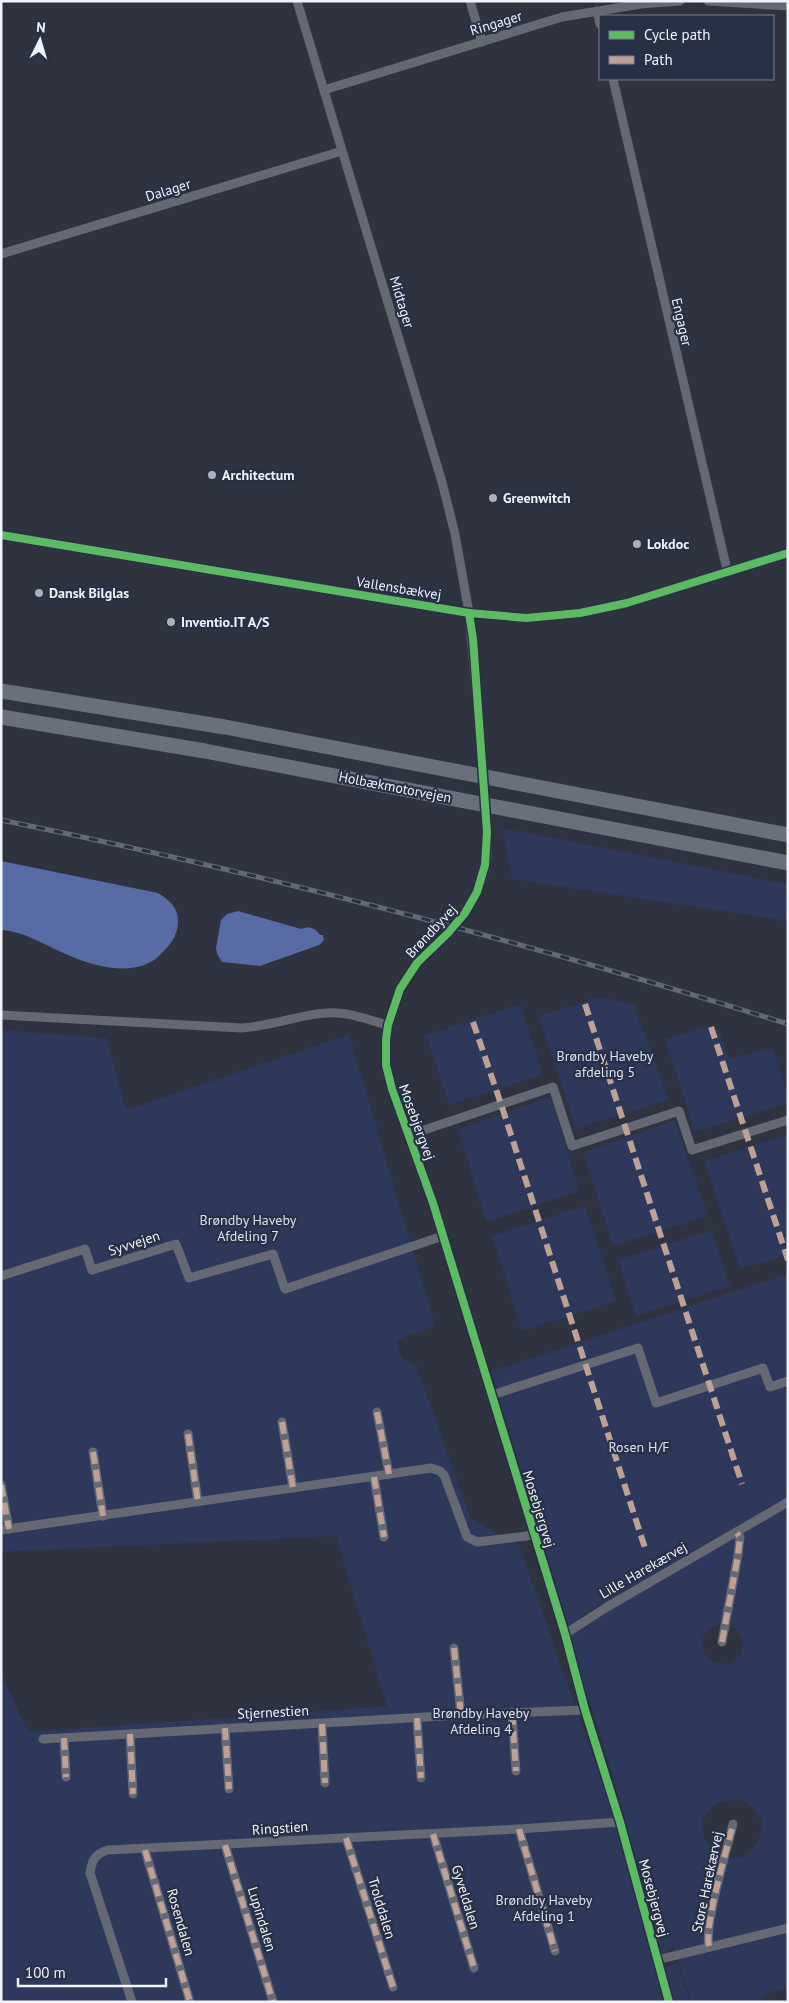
<svg xmlns="http://www.w3.org/2000/svg" width="789" height="2003" font-family="'PT Sans',sans-serif">
	<rect width="100%" height="100%" fill="#2e333f"/>
	<g fill="#2d385b" fill-rule="evenodd">
		<polygon points="502,828 788,884 788,921 512,879"/>
		<polygon points="598,997 634,1005 669,1099 576,1129 539,1016"/>
		<polygon points="520,1004 543,1074 449,1105 426,1035"/>
		<polygon points="706,1027 720,1032 729,1059 766,1048 773,1050 788,1096 788,1103 695,1132 665,1039"/>
		<path d="M 1,1030 L 107,1038 L 126,1110 L 349,1034 L 435,1325 L 397,1340 L 402,1358 L 416,1365 L 471,1519 L 519,1545 L 644,1902 L 622,1808 L 603,1742 L 560,1615 L 565,1615 L 491,1371 L 788,1274 L 788,1497 L 580,1617 L 583,1617 L 788,1500 L 788,1990 C 776,1988 766,1993 759,2002 L 692,2002 L 673,1946 L 668,1948 L 669,1954 L 664,1955 L 658,1951 L 663,1967 L 678,1964 L 690,2002 L 1,2002 L 1,1673 L 28,1732 L 387,1706 L 336,1536 L 1,1552 ZM 721,1623 C 754,1627 746,1669 718,1663 C 711,1662 706,1657 704,1651 C 698,1637 708,1626 721,1623 ZM 740,1799 C 787,1819 748,1878 715,1852 C 710,1848 706,1843 704,1836 C 697,1811 718,1799 740,1799 Z"/>
		<polygon points="551,1097 579,1191 486,1222 458,1129"/>
		<polygon points="675,1120 708,1216 613,1246 583,1152"/>
		<polygon points="788,1134 788,1254 740,1269 704,1161"/>
		<polygon points="585,1206 616,1301 522,1331 492,1236"/>
		<polygon points="712,1230 730,1286 636,1316 618,1260"/>
	</g>
	<g fill="#586ba5">
		<path d="M 1,861 L 158,893 C 169,900 179,908 178,923 C 177,937 170,945 160,955 C 138,977 98,968 73,957 C 49,948 28,932 1,930 Z"/>
		<path d="M 238,911 L 301,929 C 308,926 315,927 320,935 L 323,935 L 324,940 L 319,945 L 260,966 L 222,962 L 217,954 L 216,948 L 221,920 L 227,914 Z"/>
	</g>
	<g fill="none" stroke-linecap="round" stroke-linejoin="round">
		<polyline stroke="#4b505c" stroke-width="9" stroke-dasharray="9 4.5" stroke-linecap="butt" points="482,759 487,822"/>
		<g stroke="#646973" stroke-width="9">
			<polyline points="297,1 442,482 455,534 469,613 482,759"/>
			<polyline points="470,1 482,42"/>
			<polyline points="708,1 788,6"/>
			<polyline points="597,11 600,24"/>
			<polyline points="613,79 727,570"/>
			<polyline points="324,90 562,17 641,4 680,1"/>
			<polyline points="1,254 342,151"/>
			<polyline points="487,822 487,856 484,872 477,892 465,913 448,933 417,963 400,989 388,1025 386,1040 386,1065 392,1089 433,1203 565,1634 585,1710 620,1822 669,2002"/>
			<path d="M 1,1015 L 242,1028 C 274,1026 309,1011 338,1013 C 356,1014 371,1021 388,1025"/>
			<polyline points="409,1135 553,1087 572,1146 679,1111 692,1150 788,1120"/>
			<polyline points="1,1276 85,1249 92,1270 176,1244 189,1278 273,1254 285,1289 443,1236"/>
			<polyline points="492,1395 638,1348 656,1403 763,1368 770,1387 788,1381"/>
			<polyline points="377,1412 389,1474"/>
			<polyline points="282,1422 293,1488"/>
			<polyline points="188,1434 198,1502"/>
			<polyline points="93,1452 103,1516"/>
			<polyline points="374,1477 384,1537"/>
			<polyline points="1,1485 9,1529"/>
			<polyline points="1,1530 431,1468 440,1471 444,1475 467,1537 477,1542 534,1535"/>
			<polyline points="565,1634 607,1607 788,1502"/>
			<polyline points="722,1642 738,1555 740,1537 737,1533"/>
			<polyline points="454,1648 461,1715"/>
			<polyline points="512,1713 516,1771"/>
			<polyline points="417,1718 421,1778"/>
			<polyline points="322,1724 325,1783"/>
			<polyline points="225,1728 229,1789"/>
			<polyline points="130,1734 133,1794"/>
			<polyline points="64,1738 66,1777"/>
			<polyline points="43,1739 461,1715 585,1710"/>
			<polyline points="519,1829 555,1951"/>
			<polyline points="433,1834 474,1968"/>
			<polyline points="346,1838 393,1987"/>
			<polyline points="225,1845 273,2002"/>
			<polyline points="145,1850 190,2002"/>
			<path d="M 709,1946 C 704,1924 727,1850 733,1824"/>
			<polyline points="657,1960 788,1928"/>
			<path d="M 132,2002 L 90,1873 C 92,1860 95,1854 108,1850 L 519,1829 L 620,1822"/>
		</g>
		<polyline stroke="#646973" stroke-width="10" points="1,535 469,613 526,618 580,613 627,603 788,553"/>
		<g stroke="#6a6f7c" stroke-width="15">
			<polyline points="1,691 225,727 788,835"/>
			<polyline points="1,717 205,751 788,863"/>
		</g>
		<g stroke="#656a72" stroke-width="5">
			<path id="rail" d="M 1,820 C 267,874 529,943 788,1024"/>
		</g>
		<use href="#rail" stroke="#283045" stroke-width="3" stroke-dasharray="9" stroke-linecap="butt"/>
		<g stroke="#bda197" stroke-width="6" stroke-dasharray="12 6" stroke-linecap="butt">
			<polyline points="585,1004 742,1484"/>
			<polyline points="473,1022 501,1104 645,1548"/>
			<polyline points="711,1027 788,1260"/>
			<polyline points="377,1412 389,1474"/>
			<polyline points="282,1422 293,1488"/>
			<polyline points="188,1434 198,1502"/>
			<polyline points="93,1452 103,1516"/>
			<polyline points="374,1477 384,1537"/>
			<polyline points="1,1485 9,1529"/>
			<polyline points="722,1642 738,1555 740,1537 737,1533"/>
			<polyline points="454,1648 461,1715"/>
			<polyline points="512,1713 516,1771"/>
			<polyline points="417,1718 421,1778"/>
			<polyline points="322,1724 325,1783"/>
			<polyline points="225,1728 229,1789"/>
			<polyline points="130,1734 133,1794"/>
			<polyline points="64,1738 66,1777"/>
			<polyline points="519,1829 555,1951"/>
			<polyline points="433,1834 474,1968"/>
			<polyline points="346,1838 393,1987"/>
			<polyline points="225,1845 273,2002"/>
			<polyline points="145,1850 190,2002"/>
			<path d="M 709,1946 C 704,1924 727,1850 733,1824"/>
		</g>
		<g stroke="#283045" stroke-width="11">
			<g id="cycleway">
				<polyline points="1,535 469,613 526,618 580,613 627,603 788,553"/>
				<polyline points="469,613 473,639 487,832 485,865 477,892 465,913 448,933 417,963 400,989 388,1025 386,1040 386,1065 392,1089 433,1203 565,1634 585,1710 620,1822 669,2002"/>
			</g>
		</g>
		<use href="#cycleway" stroke="#5cba63" stroke-width="8"/>
	</g>
	<g fill="#adb0ba" stroke="#283045" stroke-width="2">
		<circle cx="212" cy="475" r="5"/>
		<circle cx="493" cy="498" r="5"/>
		<circle cx="637" cy="544" r="5"/>
		<circle cx="39" cy="593" r="5"/>
		<circle cx="171" cy="622" r="5"/>
	</g>
	<g text-anchor="middle" dominant-baseline="central" stroke-width="4.5" stroke-linejoin="round" paint-order="stroke">
		<g font-size="14" fill="#f1f4fd" stroke="#283045">
			<text transform="translate(496 23) rotate(-17)">Ringager</text>
			<text transform="translate(168 190) rotate(-17)">Dalager</text>
			<text transform="translate(402 302) rotate(73)">Midtager</text>
			<text transform="translate(682 322) rotate(77)">Engager</text>
			<text transform="translate(399 588) rotate(9)">Vallensbækvej</text>
			<text transform="translate(395 787) rotate(11)">Holbækmotorvejen</text>
			<text transform="translate(431 931) rotate(-47)">Brøndbyvej</text>
			<text transform="translate(417 1122) rotate(70)">Mosebjergvej</text>
			<text transform="translate(134 1243) rotate(-18)">Syvvejen</text>
			<text transform="translate(539 1509) rotate(73)">Mosebjergvej</text>
			<text transform="translate(643 1570) rotate(-30)">Lille Harekærvej</text>
			<text transform="translate(273 1712) rotate(-3)">Stjernestien</text>
			<text transform="translate(280 1828) rotate(-4)">Ringstien</text>
			<text transform="translate(707 1882) rotate(-78)">Store Harekærvej</text>
			<text transform="translate(466 1897) rotate(73)">Gyveldalen</text>
			<text transform="translate(654 1898) rotate(75)">Mosebjergvej</text>
			<text transform="translate(382 1908) rotate(73)">Trolddalen</text>
			<text transform="translate(262 1919) rotate(73)">Lupindalen</text>
			<text transform="translate(181 1922) rotate(74)">Rosendalen</text>
		</g>
		<g font-size="14" font-weight="bold" fill="#f1f4fd" stroke="#283045" text-anchor="start">
			<text x="222" y="475">Architectum</text>
			<text x="503" y="498">Greenwitch</text>
			<text x="647" y="544">Lokdoc</text>
			<text x="49" y="593">Dansk Bilglas</text>
			<text x="181" y="622">Inventio.IT A/S</text>
		</g>
		<g font-size="14" fill="#dae1f4" stroke="#283045">
			<text x="605" y="1056">Brøndby Haveby<tspan x="605" dy="16">afdeling 5</tspan></text>
			<text x="248" y="1220">Brøndby Haveby<tspan x="248" dy="16">Afdeling 7</tspan></text>
			<text x="639" y="1447">Rosen H/F</text>
			<text x="481" y="1713">Brøndby Haveby<tspan x="481" dy="16">Afdeling 4</tspan></text>
			<text x="544" y="1900">Brøndby Haveby<tspan x="544" dy="16">Afdeling 1</tspan></text>
		</g>
	</g>
	<rect width="789" height="2003" fill="none" stroke="#f1f4fd" stroke-width="5"/>
	<rect x="599" y="15" width="175" height="65" fill="#283045" stroke="#787e8f"/>
	<rect x="609" y="31" width="25" height="8" fill="#5cba63" stroke="#787e8f"/>
	<text x="644" y="40" font-size="15" fill="#f1f4fd">Cycle path</text>
	<rect x="609" y="56" width="25" height="8" fill="#bda197" stroke="#787e8f"/>
	<text x="644" y="65" font-size="15" fill="#f1f4fd">Path</text>
	<g transform="translate(40 40) rotate(5)" stroke="#283045" stroke-width="4" paint-order="stroke">
	<path d="M0-4L9 19L0 12L-9 19Z" fill="#f1f4fd"/>
	<text y="-8" font-size="14" font-weight="bold" text-anchor="middle" fill="#f1f4fd">N</text>
	</g>
	<path d="M18 1978v8h148v-8" fill="none" stroke="#f1f4fd" stroke-width="2.5"/>
	<text x="25" y="1978" font-size="15" fill="#f1f4fd" stroke="#283045" stroke-width="4" paint-order="stroke">100 m</text>
</svg>
